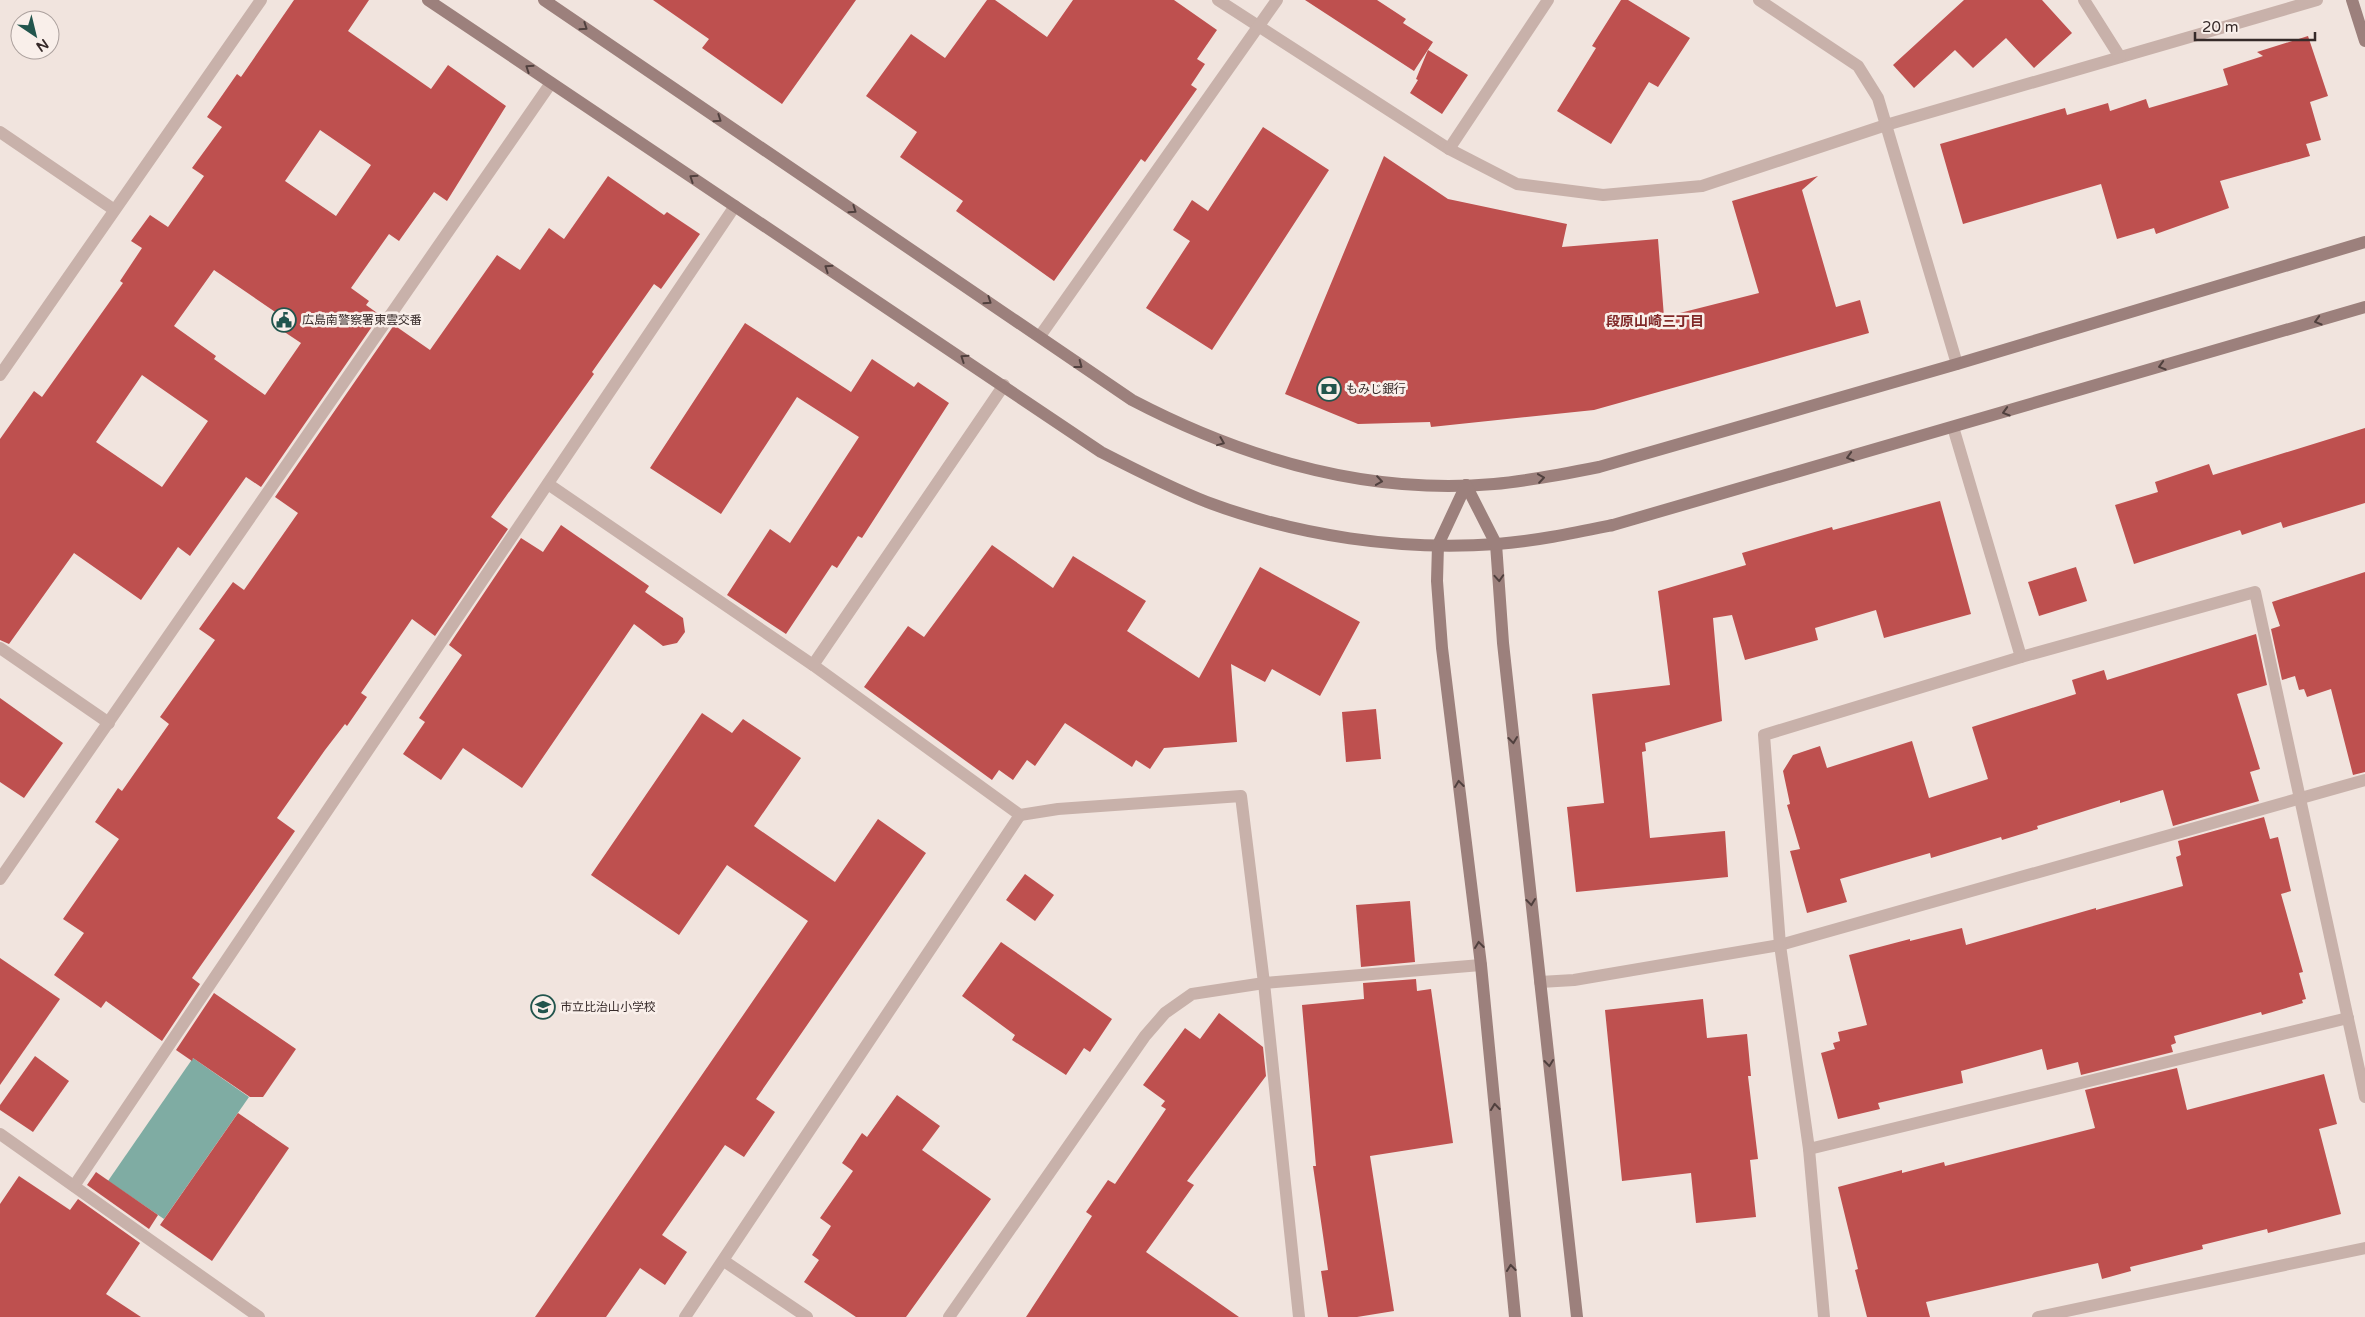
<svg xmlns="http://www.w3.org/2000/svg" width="2365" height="1317" font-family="'Varela Round','Noto Sans JP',sans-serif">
	<rect width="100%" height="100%" fill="#f1e4de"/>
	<polygon fill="#7faca3" points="193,1058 249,1097 164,1219 108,1181"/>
	<g fill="#be504f" fill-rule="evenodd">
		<path d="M 294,0 L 369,0 L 348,31 L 431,89 L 448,65 L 506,106 L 447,201 L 434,192 L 399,241 L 389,234 L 351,288 L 369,301 L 366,305 L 380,315 L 261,487 L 246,477 L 190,556 L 178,547 L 141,600 L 74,553 L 9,644 L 0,640 L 0,439 L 34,391 L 42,397 L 123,283 L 120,281 L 142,248 L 131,241 L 150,215 L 168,227 L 204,176 L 192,168 L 222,127 L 207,117 L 237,74 L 241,77 ZM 320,130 L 371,165 L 336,216 L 285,181 ZM 214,270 L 287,320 L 280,329 L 301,343 L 265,395 L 214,359 L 216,356 L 174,326 ZM 142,375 L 208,421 L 162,487 L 96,442 Z"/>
		<polygon points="653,0 856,0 782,104 702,48 709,39"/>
		<polygon points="987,0 995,0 1047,37 1073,0 1174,0 1217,30 1197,59 1205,64 1191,85 1197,89 1145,162 1141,159 1054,281 956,211 963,201 900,157 917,132 866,96 911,34 945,58"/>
		<polygon points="1305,0 1377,0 1406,19 1403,23 1433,42 1414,71"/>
		<polygon points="1621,0 1628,0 1690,38 1658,87 1649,82 1611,144 1557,111 1596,48 1592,46"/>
		<polygon points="1964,0 2042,0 2072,33 2034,68 2006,38 1973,68 1955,50 1914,88 1893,65"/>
		<polygon points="2308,36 2328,96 2310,102 2321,140 2306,144 2310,156 2220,181 2229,208 2156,234 2154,228 2117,239 2101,184 1963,224 1940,144 2065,108 2067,115 2108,103 2110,111 2146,99 2149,108 2228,85 2223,69 2263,56 2257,52"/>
		<polygon points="1428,50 1468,75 1442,114 1410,93 1418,80 1416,79"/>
		<polygon points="1263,127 1329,170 1212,350 1146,308 1190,241 1173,230 1192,200 1208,211"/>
		<polygon points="1384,156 1448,199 1567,224 1562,247 1658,239 1664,317 1759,293 1732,201 1818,176 1802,190 1836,307 1860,300 1869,333 1594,410 1431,427 1430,422 1358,424 1285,394"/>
		<polygon points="608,176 664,215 667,212 700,234 661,289 654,284 592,372 594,374 491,517 508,529 435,636 412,619 361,693 367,697 347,726 345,724 325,750 277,818 295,831 192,978 200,984 162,1041 106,1001 101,1008 54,975 84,933 63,919 119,839 95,822 118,788 122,791 169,724 160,717 215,640 199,629 233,582 244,590 298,513 275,497 394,325 430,350 497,255 520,270 549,228 564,239"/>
		<polygon points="745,323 851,392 872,359 914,387 918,382 949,403 862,538 858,536 837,568 832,565 786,634 727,595 770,529 790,543 859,437 797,397 721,514 650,468"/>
		<polygon points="2365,428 2365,503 2283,528 2281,522 2242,535 2240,530 2134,564 2115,505 2158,492 2155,482 2209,464 2213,475"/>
		<polygon points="1940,501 1971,614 1884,638 1876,610 1815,628 1818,640 1745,660 1732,615 1713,618 1722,721 1645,743 1646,751 1642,752 1650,838 1725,831 1728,877 1576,892 1567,807 1604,803 1592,694 1670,685 1658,591 1746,565 1742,553 1832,527 1833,530"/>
		<polygon points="561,525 649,586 645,592 683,618 685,632 677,643 663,646 634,624 522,788 463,748 441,780 403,754 425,722 419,718 462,655 449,645 521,538 543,552"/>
		<polygon points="992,545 1053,588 1073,556 1146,601 1127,631 1199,678 1260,567 1360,622 1320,696 1272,669 1265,682 1231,664 1237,742 1164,748 1150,769 1136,760 1132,767 1065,723 1035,766 1027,760 1013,780 999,770 992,780 864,687 908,626 924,637"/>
		<polygon points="2076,567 2087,601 2039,616 2028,582"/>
		<polygon points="2365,572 2365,772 2353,775 2331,689 2307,697 2304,689 2299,690 2295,676 2282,680 2271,629 2280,626 2272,602"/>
		<polygon points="2256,634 2267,685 2237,694 2260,769 2250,772 2259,801 2173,826 2163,790 2120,803 2120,800 2037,826 2038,829 2002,840 2001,837 1931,858 1930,853 1840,879 1847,902 1807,913 1790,851 1800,849 1787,805 1790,804 1783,771 1793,755 1820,746 1827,768 1912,741 1929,798 1988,779 1972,727 2076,694 2072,680 2104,670 2107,680"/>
		<polygon points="0,698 63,743 24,798 0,782"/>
		<polygon points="1376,709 1381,759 1346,762 1342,712"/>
		<polygon points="702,713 732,733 743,719 801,758 754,826 835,882 878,819 926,853 756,1099 775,1112 744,1157 725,1145 662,1235 687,1252 665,1285 640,1268 606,1317 535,1317 808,921 727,865 679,935 591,875"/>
		<polygon points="2264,817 2270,839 2278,837 2291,891 2281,894 2303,972 2299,973 2306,999 2302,1000 2303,1003 2262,1015 2261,1012 2174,1036 2176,1043 2171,1045 2173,1052 2081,1075 2078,1062 2047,1070 2042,1049 1961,1071 1963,1083 1878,1103 1880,1109 1838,1119 1821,1053 1835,1049 1833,1043 1840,1041 1838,1032 1867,1025 1849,955 1910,939 1910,941 1962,928 1966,945 2096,908 2096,910 2183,886 2176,857 2181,855 2178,841"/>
		<polygon points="1025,874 1054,895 1035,921 1006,900"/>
		<polygon points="1410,901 1415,962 1361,967 1356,905"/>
		<polygon points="1001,942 1112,1019 1090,1052 1084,1048 1066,1075 1012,1040 1015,1035 962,996"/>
		<polygon points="0,958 60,999 0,1085"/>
		<polygon points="1416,979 1417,991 1431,989 1453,1143 1370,1156 1394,1311 1357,1317 1328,1317 1321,1271 1328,1270 1313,1166 1316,1166 1302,1005 1364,999 1363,983"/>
		<polygon points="214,993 296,1049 263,1097 250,1097 193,1058 192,1061 176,1050"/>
		<polygon points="1703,999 1707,1038 1747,1034 1751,1076 1748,1076 1758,1159 1750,1160 1756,1217 1696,1223 1691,1173 1622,1181 1605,1010"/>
		<polygon points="1219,1013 1263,1047 1266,1076 1187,1181 1194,1185 1146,1252 1239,1317 1026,1317 1092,1216 1086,1212 1108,1180 1115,1184 1166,1109 1161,1106 1165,1101 1143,1085 1185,1028 1200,1039"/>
		<polygon points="35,1056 69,1081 33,1132 0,1110 0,1105"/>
		<polygon points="2177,1068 2187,1110 2324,1074 2337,1124 2319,1129 2341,1214 2268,1233 2267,1229 2202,1245 2203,1249 2130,1267 2131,1271 2102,1279 2098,1263 1926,1302 1930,1317 1867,1317 1855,1270 1858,1269 1838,1187 1902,1170 1902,1173 1944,1162 1945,1166 2095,1128 2085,1090"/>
		<polygon points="897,1095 940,1126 922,1150 991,1199 906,1317 856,1317 804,1282 819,1260 812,1255 831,1226 820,1218 853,1171 842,1163 862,1133 867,1137"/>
		<polygon points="238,1113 289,1148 212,1261 160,1225"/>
		<polygon points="96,1172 158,1215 149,1229 87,1185"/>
		<polygon points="19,1176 70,1210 78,1199 140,1243 106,1294 141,1317 0,1317 0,1204"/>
	</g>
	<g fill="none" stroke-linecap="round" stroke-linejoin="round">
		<g stroke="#c8b1aa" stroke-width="12">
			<polyline points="1218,0 1449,149 1517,184 1603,195 1702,186 1886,125 2317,0"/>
			<polyline points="1759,0 1858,66 1878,98 1957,364"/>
			<polyline points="2084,0 2120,57"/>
			<polyline points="0,132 113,209"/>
			<polyline points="1449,149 1548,0"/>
			<polyline points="1040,336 1277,0"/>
			<polyline points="0,375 261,0"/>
			<polyline points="1953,427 2021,657"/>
			<polyline points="548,484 813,665 1020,815 1058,809 1241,796 1264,983 1299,1317"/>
			<polyline points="0,648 109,723"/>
			<polyline points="813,665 1004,385"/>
			<polyline points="0,879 551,83"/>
			<polyline points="1540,982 1574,980 1780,945 2365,780"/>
			<polyline points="0,1134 259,1317"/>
			<polyline points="1809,1149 2348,1018"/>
			<polyline points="74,1186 735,206"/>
			<polyline points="724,1261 807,1317"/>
			<polyline points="685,1317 1020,815"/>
			<polyline points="949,1317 1145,1036 1165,1013 1192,994 1264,983 1481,965"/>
			<polyline points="1824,1317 1809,1149 1780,945 1764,735 2021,657 2255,592 2365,1097"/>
			<polyline points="2038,1317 2365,1248"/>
		</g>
		<g stroke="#9c807c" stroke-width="12">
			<path d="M 428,0 L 1101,452 C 1136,470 1171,488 1207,502 C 1298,536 1400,551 1497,544 C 1536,541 1574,533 1613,525 L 2365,307"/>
			<path d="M 544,0 L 1132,400 C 1243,458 1367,495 1494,484 C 1529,481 1564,474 1599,467 L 1957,364 L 2365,242"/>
			<polyline points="2352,0 2365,41"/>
			<polyline points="1466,485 1496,544 1503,643 1577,1317"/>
			<polyline points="1466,485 1438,545 1437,581 1442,648 1481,965 1515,1317"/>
		</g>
	</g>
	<defs><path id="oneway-chevron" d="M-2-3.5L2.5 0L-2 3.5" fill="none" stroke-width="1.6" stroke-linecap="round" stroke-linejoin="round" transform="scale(1.25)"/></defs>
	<g stroke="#50403e">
		<use href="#oneway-chevron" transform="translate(584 27) rotate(34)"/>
		<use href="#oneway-chevron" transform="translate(529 68) rotate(-146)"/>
		<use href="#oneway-chevron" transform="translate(718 119) rotate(34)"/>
		<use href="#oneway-chevron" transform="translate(693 178) rotate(-146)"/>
		<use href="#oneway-chevron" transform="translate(853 210) rotate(34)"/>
		<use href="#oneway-chevron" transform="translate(828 268) rotate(-146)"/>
		<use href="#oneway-chevron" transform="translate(988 301) rotate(34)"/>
		<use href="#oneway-chevron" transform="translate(2318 321) rotate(164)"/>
		<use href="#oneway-chevron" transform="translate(964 358) rotate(-146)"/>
		<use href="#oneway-chevron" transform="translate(1079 365) rotate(37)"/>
		<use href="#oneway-chevron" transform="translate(2162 366) rotate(164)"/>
		<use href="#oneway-chevron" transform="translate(2006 412) rotate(164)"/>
		<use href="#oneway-chevron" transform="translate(1221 442) rotate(22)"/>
		<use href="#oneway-chevron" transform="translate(1850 457) rotate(164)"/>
		<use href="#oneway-chevron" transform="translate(1541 478) rotate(-8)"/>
		<use href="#oneway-chevron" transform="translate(1379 481) rotate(8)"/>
		<use href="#oneway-chevron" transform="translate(1499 578) rotate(86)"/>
		<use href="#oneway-chevron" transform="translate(1513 740) rotate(84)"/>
		<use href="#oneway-chevron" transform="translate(1459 784) rotate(-97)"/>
		<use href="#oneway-chevron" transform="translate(1531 902) rotate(84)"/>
		<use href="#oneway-chevron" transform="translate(1479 945) rotate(-97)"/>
		<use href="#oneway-chevron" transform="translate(1549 1063) rotate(84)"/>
		<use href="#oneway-chevron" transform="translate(1495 1107) rotate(-96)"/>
		<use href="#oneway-chevron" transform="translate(1511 1268) rotate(-96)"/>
	</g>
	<defs>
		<g id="civic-ring" transform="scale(1.25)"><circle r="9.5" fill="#f9efea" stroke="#22554d" stroke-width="1.5"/><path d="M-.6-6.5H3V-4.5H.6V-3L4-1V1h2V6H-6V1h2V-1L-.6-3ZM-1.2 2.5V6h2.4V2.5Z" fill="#22554d"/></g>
		<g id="bank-ring" transform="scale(1.25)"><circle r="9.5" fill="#f9efea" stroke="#22554d" stroke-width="1.5"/><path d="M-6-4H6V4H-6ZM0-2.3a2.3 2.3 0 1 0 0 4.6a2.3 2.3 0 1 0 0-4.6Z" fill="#22554d"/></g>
		<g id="school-ring" transform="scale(1.25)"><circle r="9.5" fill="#f9efea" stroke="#22554d" stroke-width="1.5"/><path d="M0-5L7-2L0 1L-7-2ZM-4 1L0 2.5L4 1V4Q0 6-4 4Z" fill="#22554d"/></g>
	</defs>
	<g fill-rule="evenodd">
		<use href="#civic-ring" x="284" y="320"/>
		<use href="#bank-ring" x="1329" y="389"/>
		<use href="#school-ring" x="543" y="1007"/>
	</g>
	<g text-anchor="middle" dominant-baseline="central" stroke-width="5" stroke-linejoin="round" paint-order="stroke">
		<g font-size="12" fill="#362a29" stroke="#f9efea" text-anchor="start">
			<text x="302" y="320">広島南警察署東雲交番</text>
			<text x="1346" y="389">もみじ銀行</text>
			<text x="560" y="1007">市立比治山小学校</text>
		</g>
		<g font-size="14" font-weight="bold" fill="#802828" stroke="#f9efea">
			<text x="1655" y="321">段原山崎三丁目</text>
		</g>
	</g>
	<g transform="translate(35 35) rotate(145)"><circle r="24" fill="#f9efea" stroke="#aba09d"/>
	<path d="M0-4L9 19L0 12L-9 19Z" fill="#22554d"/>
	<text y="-8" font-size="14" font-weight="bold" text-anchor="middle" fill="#362a29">N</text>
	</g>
	<path d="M2195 32v8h120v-8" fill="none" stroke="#362a29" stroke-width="2.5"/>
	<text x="2202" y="32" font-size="15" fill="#362a29" stroke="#f9efea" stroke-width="4" paint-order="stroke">20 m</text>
</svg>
